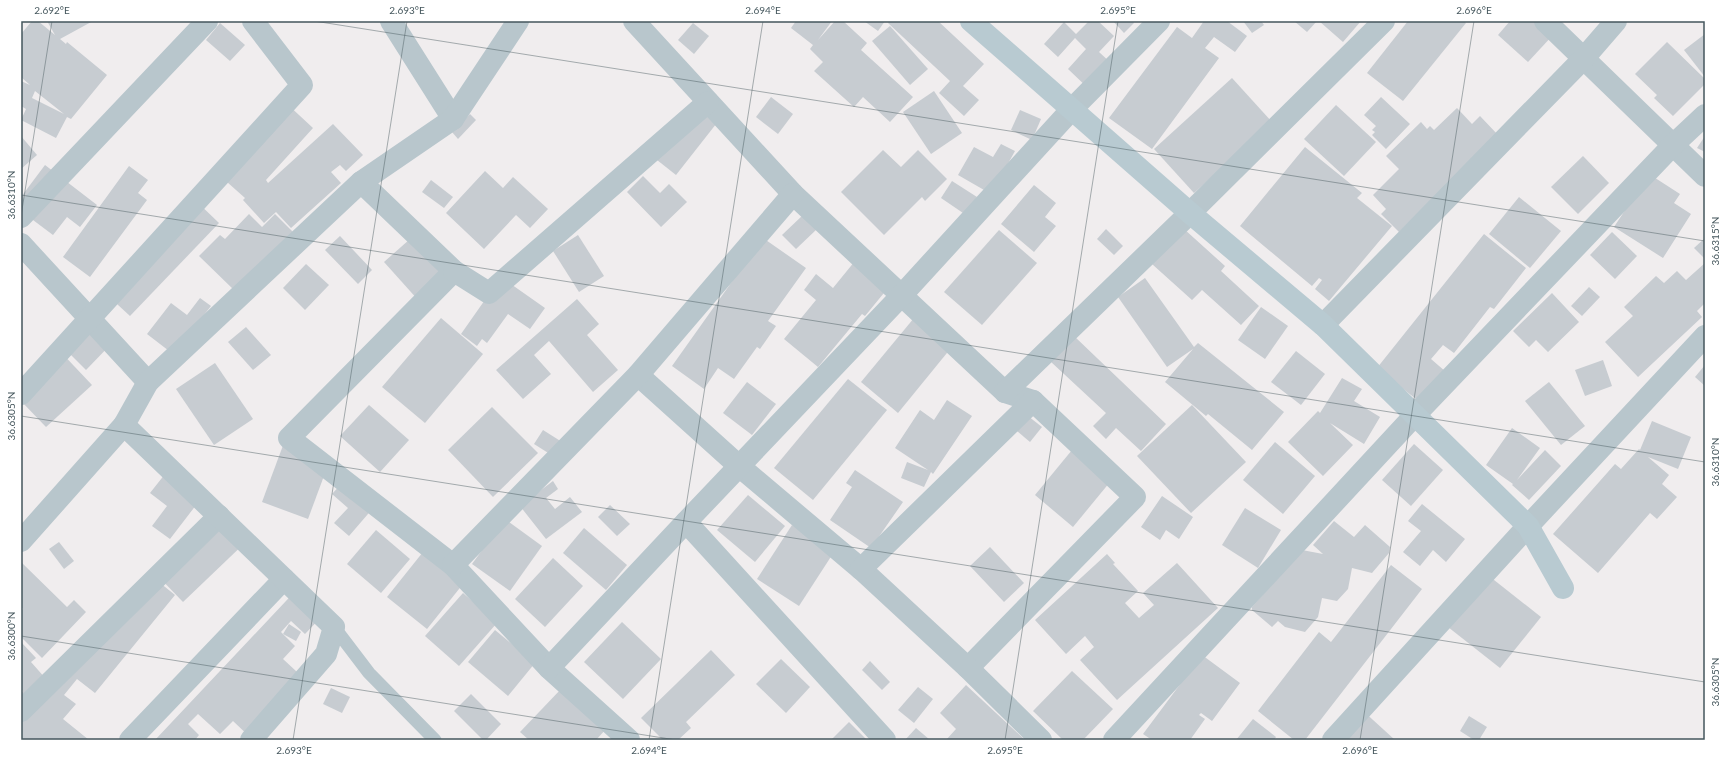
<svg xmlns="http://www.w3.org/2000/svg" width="1726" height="761" font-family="Lato,sans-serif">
	<rect width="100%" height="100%" fill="#f0edee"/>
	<g fill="#c7ccd1" fill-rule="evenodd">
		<path d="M 32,21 L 38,21 L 55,35 L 47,21 L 93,21 L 60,39 L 66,44 L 67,42 L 107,75 L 71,119 L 67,117 L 56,138 L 21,120 L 26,109 L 21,106 L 21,81 L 30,85 L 21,77 L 21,34 ZM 35,91 L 64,114 L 32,98 Z"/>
		<polygon points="796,21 832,21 818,40 835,21 843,21 867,43 861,50 913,97 890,122 863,97 854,107 814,71 823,62 810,49 813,45 791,28"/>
		<polygon points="864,21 885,21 878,31"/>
		<polygon points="889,21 938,21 984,64 963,86 979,100 964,116 939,93 950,81 888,23"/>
		<polygon points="1089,21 1098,21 1114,36 1099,52 1112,64 1089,89 1068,69 1086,49 1075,38 1058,57 1044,44 1064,22 1076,34"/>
		<polygon points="1113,21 1133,21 1134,23 1124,33"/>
		<polygon points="1204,21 1227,21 1247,36 1235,52 1214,37 1205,48 1219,58 1152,149 1109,118 1177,27 1192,38"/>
		<polygon points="1243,21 1261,21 1264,25 1252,33"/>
		<polygon points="1294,21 1317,21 1307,32"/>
		<polygon points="1319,21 1361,21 1343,42"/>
		<polygon points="1408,21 1464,21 1466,23 1403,101 1367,73"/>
		<polygon points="1510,21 1538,21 1553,35 1528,62 1498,35"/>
		<polygon points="220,23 245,45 230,61 206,40"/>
		<polygon points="693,23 709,36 694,54 678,40"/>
		<polygon points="890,26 928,69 910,85 872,41"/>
		<polygon points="1705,34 1705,77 1684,50"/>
		<polygon points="1667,42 1705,79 1705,84 1673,116 1654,98 1657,95 1635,74"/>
		<polygon points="1232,78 1272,122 1194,193 1154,149"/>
		<polygon points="934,91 962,133 931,154 903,112"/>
		<polygon points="771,97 793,114 778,134 756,117"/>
		<polygon points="1381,97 1410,124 1386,149 1372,135 1375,132 1372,130 1376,126 1364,115"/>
		<polygon points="696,100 720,119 676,175 652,156"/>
		<polygon points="285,102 313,128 266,180 268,183 333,124 363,155 346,171 340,165 331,172 341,183 291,228 276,212 264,223 243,200 245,198 218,174"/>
		<polygon points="1336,105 1376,142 1344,176 1304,139"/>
		<polygon points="1457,108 1472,124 1480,116 1498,135 1399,232 1381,214 1386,209 1373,195 1399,169 1386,156 1421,122 1427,129 1430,126 1434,130"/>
		<polygon points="1020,110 1041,119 1032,140 1011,130"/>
		<polygon points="470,114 476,120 458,139 452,132"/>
		<polygon points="21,136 37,155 21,169"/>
		<polygon points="1705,136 1705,152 1697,148"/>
		<polygon points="1001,144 1015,151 991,194 958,175 974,147 993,157"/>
		<polygon points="1305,147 1362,193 1357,198 1392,226 1329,301 1315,289 1322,280 1319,278 1312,286 1240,226"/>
		<polygon points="883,150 901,167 918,150 947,179 925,201 922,197 884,235 841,192"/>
		<polygon points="1583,156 1609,183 1578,214 1551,187"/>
		<polygon points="45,165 97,205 80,227 67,217 53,235 21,211 21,197"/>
		<polygon points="129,166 148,180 138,193 147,200 90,277 63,257"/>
		<polygon points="485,171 503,188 513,177 548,209 530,228 516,215 484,249 446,213"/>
		<polygon points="1649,174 1680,194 1674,203 1691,214 1663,258 1614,227"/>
		<polygon points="643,176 660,193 669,184 687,202 661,227 627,192"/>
		<polygon points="431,180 453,197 444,208 422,192"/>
		<polygon points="952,181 977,197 966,215 941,198"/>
		<polygon points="1034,185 1056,203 1045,217 1056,226 1034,252 1001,224"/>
		<polygon points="1519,197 1561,231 1530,268 1489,234"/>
		<polygon points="194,199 219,223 130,316 104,292"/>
		<polygon points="249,214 262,227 275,214 293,232 235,291 199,256 220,235 225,239"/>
		<polygon points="803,215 817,229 796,249 782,235"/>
		<polygon points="1106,229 1123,246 1114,255 1097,239"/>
		<polygon points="1184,229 1225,266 1221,271 1259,306 1241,325 1202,290 1192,300 1152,264"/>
		<polygon points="999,230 1037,263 982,325 944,292"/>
		<polygon points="418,232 456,275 419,301 384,262"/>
		<polygon points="1612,232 1637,256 1615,279 1590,255"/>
		<polygon points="1484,234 1526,268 1494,309 1490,307 1454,353 1443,345 1431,359 1446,372 1421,403 1377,368"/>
		<polygon points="578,235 604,276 579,292 553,251"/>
		<polygon points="340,236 372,270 358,284 325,250"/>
		<polygon points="763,238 806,268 768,321 776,326 760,349 757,347 734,379 718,368 704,389 672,366"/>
		<polygon points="1705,238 1705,259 1694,248"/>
		<polygon points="855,261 888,288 865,316 862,314 818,367 784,339 816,300 804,290 816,274 833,288"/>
		<polygon points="1705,263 1705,303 1697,311 1702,317 1638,377 1605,342 1633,316 1624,307 1656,276 1664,283 1677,271 1686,280"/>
		<polygon points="306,264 329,285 305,310 283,288"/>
		<polygon points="501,277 545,308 530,329 508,314 487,343 482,339 477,346 461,334"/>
		<polygon points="1145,278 1194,347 1198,343 1284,412 1252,450 1208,414 1206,416 1165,382 1193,349 1167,367 1118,297"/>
		<polygon points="1589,287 1600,297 1582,316 1571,306"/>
		<polygon points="1552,293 1579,322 1548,352 1536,340 1529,347 1513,331"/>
		<polygon points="200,298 211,306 173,354 147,334 171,303 187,315"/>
		<polygon points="577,299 599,324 587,335 618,370 593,392 549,341 534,355 551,374 523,399 496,370"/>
		<polygon points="1261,307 1288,326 1265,359 1238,340"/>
		<polygon points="84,315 113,342 86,370 58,342"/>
		<polygon points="441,318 483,354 425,423 382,387"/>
		<polygon points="914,318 951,348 898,413 861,382"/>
		<polygon points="246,327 271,355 253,370 228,342"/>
		<polygon points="1074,336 1166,424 1141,451 1116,428 1106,439 1093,426 1106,413 1050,361"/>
		<polygon points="57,348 92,385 46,427 21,401"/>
		<polygon points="1296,351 1325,374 1301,405 1271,382"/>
		<polygon points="1603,360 1612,386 1585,396 1575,370"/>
		<polygon points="215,363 253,419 214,445 176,389"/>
		<polygon points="1705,365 1705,386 1695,377"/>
		<polygon points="1342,378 1362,389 1354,401 1380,417 1364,444 1330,423 1353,445 1323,476 1288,442 1318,411 1320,413"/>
		<polygon points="848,379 887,410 813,500 774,468"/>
		<polygon points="747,382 776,404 752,435 723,413"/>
		<polygon points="1549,382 1585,426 1561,445 1525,401"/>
		<polygon points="947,400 972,416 933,474 931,472 924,487 901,478 907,462 928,470 895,448 920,410 934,420"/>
		<polygon points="369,405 409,440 380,472 340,436"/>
		<polygon points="1192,405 1246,462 1191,513 1137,456"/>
		<polygon points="492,407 538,453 493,497 448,450"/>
		<polygon points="1028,416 1042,427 1030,442 1017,431"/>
		<polygon points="1652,421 1691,437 1678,469 1648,457 1669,475 1662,484 1677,497 1657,519 1650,513 1598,573 1553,534 1615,464 1621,469 1639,449 1640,450"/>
		<polygon points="1512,428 1540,448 1517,480 1545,450 1561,466 1529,500 1512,485 1513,484 1486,465"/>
		<polygon points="543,430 562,442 553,456 534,444"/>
		<polygon points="285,440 331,457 308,519 262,502"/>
		<polygon points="1275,442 1315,476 1283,514 1243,480"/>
		<polygon points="1414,444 1443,470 1411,506 1382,480"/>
		<polygon points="1072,450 1110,482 1073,527 1035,495"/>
		<polygon points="169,469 203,496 170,539 152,526 167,506 150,493"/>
		<polygon points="855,470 903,502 871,548 830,520 852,487 846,483"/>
		<polygon points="344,481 374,507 349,536 334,523 348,508 332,494"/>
		<polygon points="553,481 558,489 546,498 555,509 570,497 582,512 546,539 520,506"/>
		<polygon points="748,495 785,526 755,562 717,530"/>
		<polygon points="1162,496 1193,517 1179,539 1166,530 1160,540 1141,527"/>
		<polygon points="1422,504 1465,539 1446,562 1433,550 1420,566 1403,552 1421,531 1408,521"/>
		<polygon points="610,505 630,524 617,536 598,517"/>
		<polygon points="1245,508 1281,530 1258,568 1222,545"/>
		<polygon points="226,511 251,537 183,602 158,576"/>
		<polygon points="505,519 542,546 510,591 472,564"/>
		<polygon points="1334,521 1354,537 1365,525 1390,547 1389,553 1372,573 1352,568 1348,589 1337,601 1322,598 1318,617 1305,632 1285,627 1278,621 1272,627 1252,610 1252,607 1302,550 1323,554 1313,545"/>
		<polygon points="792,525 834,552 799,606 757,579"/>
		<polygon points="584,528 627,565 606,590 563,553"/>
		<polygon points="376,530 410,559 381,593 347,564"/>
		<polygon points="59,542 74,561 64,569 49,549"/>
		<polygon points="990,547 1024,583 1004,602 970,566"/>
		<polygon points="423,552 463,584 427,629 387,597"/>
		<polygon points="1107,554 1115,563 1113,564 1138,591 1125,603 1139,618 1154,605 1143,593 1177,563 1218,608 1117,700 1080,660 1094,647 1085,636 1066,654 1035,620"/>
		<polygon points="553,558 583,586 545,627 515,599"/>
		<polygon points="21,562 67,607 74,600 86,612 42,658 21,637 21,611 23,609 21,607"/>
		<polygon points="1391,565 1422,589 1305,740 1294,740 1258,711 1319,632 1331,642"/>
		<polygon points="149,574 175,595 95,693 77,679 64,695 76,704 63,719 89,740 24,740 21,737 21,694 23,691 21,689 21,642 36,658 31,662 46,679"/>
		<polygon points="1489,576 1541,617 1500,668 1448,627"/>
		<polygon points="301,585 328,610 305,634 291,621 281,632 295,646 283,659 310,684 253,740 233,721 220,734 198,714 188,724 199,735 195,740 155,740"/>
		<polygon points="463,593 497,623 459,666 425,636"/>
		<polygon points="622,622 661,659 623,699 584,662"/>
		<polygon points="289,624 301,632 296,641 283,634"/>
		<polygon points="495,630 535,663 508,696 468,662"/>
		<polygon points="711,650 735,675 686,722 691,728 678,740 663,740 641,718"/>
		<polygon points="1202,655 1240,683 1212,721 1201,713 1199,715 1205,719 1190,740 1152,740 1143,734"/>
		<polygon points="781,659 810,687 786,713 756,684"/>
		<polygon points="870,661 890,682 882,690 862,670"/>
		<polygon points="1072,671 1113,709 1083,740 1063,740 1033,711"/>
		<polygon points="966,685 1025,740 946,740 956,729 940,713"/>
		<polygon points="918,687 933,699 914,723 898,710"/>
		<polygon points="331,688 350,697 342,713 323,704"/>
		<polygon points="562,688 606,729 596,740 529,740 520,732"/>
		<polygon points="471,694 501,724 486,740 483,740 454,711"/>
		<polygon points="1361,709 1395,740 1333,740"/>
		<polygon points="1469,716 1487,727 1479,740 1474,740 1460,731"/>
		<polygon points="1253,719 1276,737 1274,740 1236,740"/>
		<polygon points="849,722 867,740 831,740"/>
		<polygon points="916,728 930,740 905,740"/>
	</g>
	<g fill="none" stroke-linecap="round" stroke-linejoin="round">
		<polyline stroke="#b8c6cc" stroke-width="13" points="334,627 369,673 435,740"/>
		<g stroke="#b8c6cc" stroke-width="22">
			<polyline points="391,21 453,119"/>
			<polyline points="634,21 793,194 1005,392 1033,401 1135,497 968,668"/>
			<polyline points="1545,21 1705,176"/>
			<polyline points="361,182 454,271 289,438 453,565 549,668 629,740"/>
			<polyline points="21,217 207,21"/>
			<polyline points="21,244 148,382"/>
			<polyline points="454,271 489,293 708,102"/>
			<polyline points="1323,325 1584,58 1616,21"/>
			<polyline points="638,375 739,466 861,569 968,668 1041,740"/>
			<polyline points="1005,392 1190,213 1384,21"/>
			<polyline points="21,394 302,85 253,21"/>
			<polyline points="686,522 885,740"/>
			<polyline points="21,541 124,425"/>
			<polyline points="453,565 638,375 793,194"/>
			<polyline points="861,569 1033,401"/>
			<polyline points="549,668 686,522 901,296 1072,109 1159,21"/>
			<polyline points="21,711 219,516"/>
			<polyline points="130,740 284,579"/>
			<polyline points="251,740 326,654 334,627 124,425 148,382 361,182 453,119 518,21"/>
			<polyline points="1114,740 1415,415 1673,145 1705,115"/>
			<polyline points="1333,740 1528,526 1705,336"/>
		</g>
		<polyline stroke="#b8cad1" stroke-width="22" points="971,21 1190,213 1323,325 1528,526 1563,588"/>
	</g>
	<path fill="none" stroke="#44565c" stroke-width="1" stroke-opacity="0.45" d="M 314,21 L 1705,241M 21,195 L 1705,462M 21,216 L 52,21M 21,416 L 1705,682M 21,636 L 676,740M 293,740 L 407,21M 649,740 L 763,21M 1005,740 L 1118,21M 1360,740 L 1474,21"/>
	<rect width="1726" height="761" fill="none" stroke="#ffffff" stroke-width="44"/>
	<rect x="22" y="22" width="1682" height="717" fill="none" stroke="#44565c" stroke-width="1.5"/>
	<g font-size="10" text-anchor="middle" fill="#44565c">
		<text x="52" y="14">2.692°E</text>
		<text x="407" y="14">2.693°E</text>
		<text x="763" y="14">2.694°E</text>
		<text x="1118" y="14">2.695°E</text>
		<text x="1474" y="14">2.696°E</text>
		<text transform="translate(11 195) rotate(-90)" y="4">36.6310°N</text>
		<text transform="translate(1715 241) rotate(-90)" y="4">36.6315°N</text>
		<text transform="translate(11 416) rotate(-90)" y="4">36.6305°N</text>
		<text transform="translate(1715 462) rotate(-90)" y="4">36.6310°N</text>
		<text transform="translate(11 636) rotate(-90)" y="4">36.6300°N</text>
		<text transform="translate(1715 682) rotate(-90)" y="4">36.6305°N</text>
		<text x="294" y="754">2.693°E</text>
		<text x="649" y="754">2.694°E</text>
		<text x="1005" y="754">2.695°E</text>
		<text x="1360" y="754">2.696°E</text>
	</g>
</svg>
